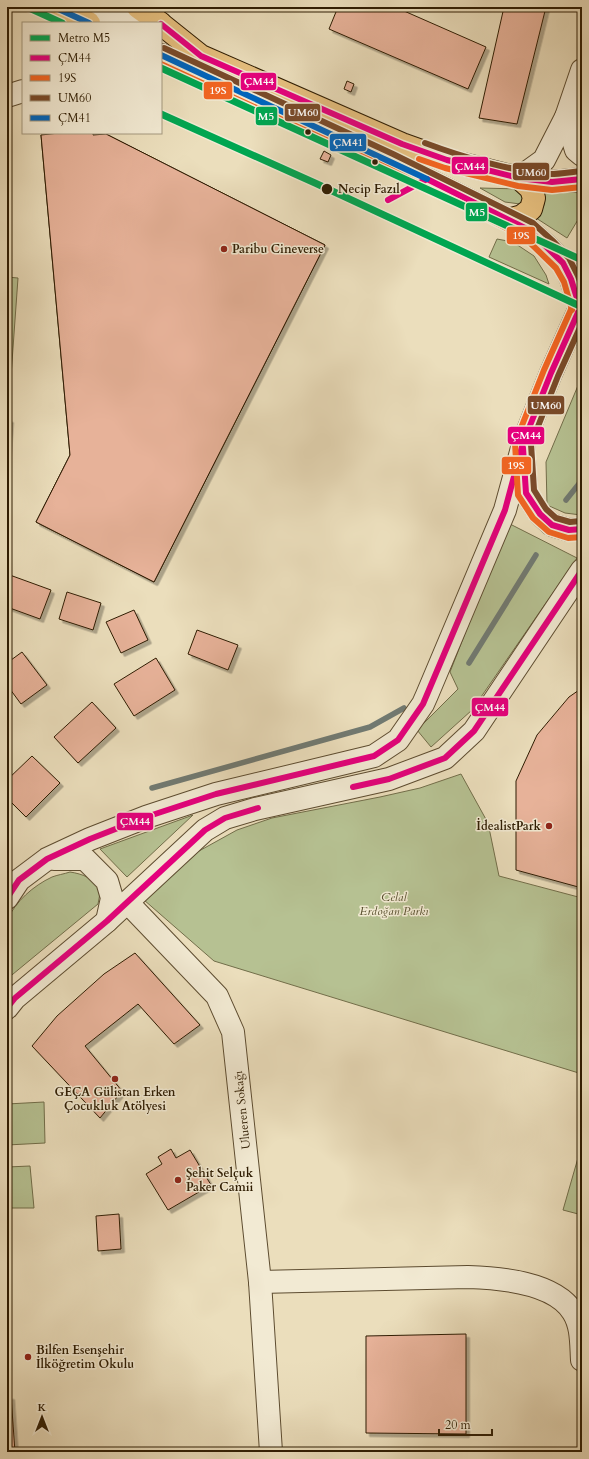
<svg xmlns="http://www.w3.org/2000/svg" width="589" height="1459" font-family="Cardo,serif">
	<defs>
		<filter id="shadow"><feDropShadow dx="3.5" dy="3.5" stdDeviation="0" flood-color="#0004"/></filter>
	</defs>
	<rect width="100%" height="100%" fill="#ebdebc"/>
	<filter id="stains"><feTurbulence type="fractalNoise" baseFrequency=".005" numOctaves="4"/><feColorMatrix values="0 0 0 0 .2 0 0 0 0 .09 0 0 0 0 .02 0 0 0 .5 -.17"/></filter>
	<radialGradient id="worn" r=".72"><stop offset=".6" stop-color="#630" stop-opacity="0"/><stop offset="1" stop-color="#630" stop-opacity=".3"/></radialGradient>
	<g fill="#b6c192" stroke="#726e4a">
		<polygon points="480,188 520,189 523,198 520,204 505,202"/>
		<polygon points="543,190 582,193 582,213 567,238 536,218 544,205"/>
		<polygon points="497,239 513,242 534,256 546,275 549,284 489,257"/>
		<polygon points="7,277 18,278 11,376 7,376"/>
		<polygon points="582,376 582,514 581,515 565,513 547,505 546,462"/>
		<polygon points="508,523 577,558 472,710 431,747 417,730 458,689 450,672"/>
		<polygon points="461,774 488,823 499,876 582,898 582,1074 214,961 144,900 199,851 237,830 272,818 380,797 420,788"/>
		<polygon points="193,815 127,877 100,849"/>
		<path d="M 70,872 C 83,874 92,878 101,888 L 98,904 L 7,979 L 7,920 C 16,901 33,886 52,877 C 57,875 64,874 70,872 Z"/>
		<polygon points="44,1102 45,1143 7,1145 7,1104"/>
		<polygon points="582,1144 582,1215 563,1210"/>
		<polygon points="30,1166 34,1208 7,1208 7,1167"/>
	</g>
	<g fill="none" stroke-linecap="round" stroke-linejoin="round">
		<g stroke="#717a72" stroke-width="5.5">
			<polyline points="566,500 582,480"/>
			<polyline points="469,663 536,555"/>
			<polyline points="152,788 370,727 404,708"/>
		</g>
	</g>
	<g fill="#e7b299" stroke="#2e1c02" fill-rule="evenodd" filter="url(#shadow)">
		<polygon points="338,7 395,7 486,47 468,89 329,29"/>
		<polygon points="504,7 546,7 517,124 479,118"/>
		<polygon points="347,81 354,84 351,92 344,89"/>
		<path d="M 59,133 L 93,133 L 93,135 L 106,134 L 325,245 L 154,582 L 36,522 L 70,455 L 41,135 ZM 130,252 L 205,295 L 147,401 Z"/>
		<polygon points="59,133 93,133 93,135 106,134 325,245 154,582 36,522 70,455 41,135"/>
		<polygon points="324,151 331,155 328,162 320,159"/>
		<polygon points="7,419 10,419 7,460"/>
		<polygon points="7,574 51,590 40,619 7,607"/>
		<polygon points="67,592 101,603 93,630 59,619"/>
		<polygon points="134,610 148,640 121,653 106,622"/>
		<polygon points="197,630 238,645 228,670 188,654"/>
		<polygon points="22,652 47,685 21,704 7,685 7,663"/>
		<polygon points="156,658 175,690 134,716 114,684"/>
		<polygon points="582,688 582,888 516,870 516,781 537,735 569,697"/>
		<polygon points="92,702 116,728 78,763 54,737"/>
		<polygon points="32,756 60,783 26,817 7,798 7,780"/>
		<polygon points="135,953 200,1025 174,1044 138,1004 85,1046 122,1091 100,1118 32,1046 57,1016 104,974"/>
		<polygon points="171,1149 176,1158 190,1150 211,1185 168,1210 146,1174 162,1164 158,1157"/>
		<polygon points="119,1214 121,1249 98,1251 96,1216"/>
		<polygon points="466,1334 466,1434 366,1433 366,1336"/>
		<polygon points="7,1396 11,1396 15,1452 7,1452"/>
	</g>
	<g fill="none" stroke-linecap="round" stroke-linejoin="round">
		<g stroke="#5d4c30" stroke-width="24">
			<g id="minor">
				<path d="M 95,23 C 108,13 116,18 130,23"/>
				<polyline points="7,96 23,91"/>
				<polyline points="566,117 576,150 582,155"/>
				<polyline points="519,178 544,160 566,117 582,70"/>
				<polyline points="54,859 85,859 107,881 112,898 107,921"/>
				<polyline points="7,898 19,880 47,859 90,839 146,817 216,794 374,756 398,740 423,704 427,695 505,510 522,448"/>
				<polyline points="127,902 217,996 233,1032 260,1282 271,1452"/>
				<polyline points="7,1008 15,998 107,921 205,830 225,818 255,809 389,779 445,758 474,731 582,570"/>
				<path d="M 260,1282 L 468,1277 C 499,1278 554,1282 573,1312 C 582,1326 581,1344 582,1360"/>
			</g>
		</g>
		<g stroke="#2e1c02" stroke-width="24">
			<g id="major">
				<polyline points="54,7 89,23"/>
				<polyline points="138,7 160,23"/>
				<polyline points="161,24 201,56 402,144 447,160 519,178 552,182 582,179"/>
				<polyline points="161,55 390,161 529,230 549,248 563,263 571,279 580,308"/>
				<polyline points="508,220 522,216 531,209 534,198 531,189 519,178"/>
				<polyline points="582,294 580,308 551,373 523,443 526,493 540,514 552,525 569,530 582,529"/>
			</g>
		</g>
		<use href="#minor" stroke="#f2ead3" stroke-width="22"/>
		<use href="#major" stroke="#e6bf7e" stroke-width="22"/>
		<g stroke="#f2ead3" stroke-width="9">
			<g id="bus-1">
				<polyline points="161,24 201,56 402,144 447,160 519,178 552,182 582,179"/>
				<polyline points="388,200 427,179 529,230 563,263 571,279 580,308"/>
				<polyline points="523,448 526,493 540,514 552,525 569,530 582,529"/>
				<polyline points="353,787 389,779 445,758 474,731 582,570"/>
				<polyline points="7,898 19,880 47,859 90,839 146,817 216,794 374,756 398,740 423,704 505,510 523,443 551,373 580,308 582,294"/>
				<polyline points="7,1008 15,998 107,921 205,830 225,818 258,808"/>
			</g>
		</g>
		<g stroke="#f2ead3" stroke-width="9">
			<g id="bus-2">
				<polyline points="161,64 387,168 524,237 556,268 564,282 572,310"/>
				<polyline points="419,159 445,168 518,186 552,190 582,187"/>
				<polyline points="573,305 544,370 515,443 518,495 533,518 549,532 568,538 582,537"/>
			</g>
		</g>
		<g stroke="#f2ead3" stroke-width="9">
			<g id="bus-3">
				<polyline points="164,48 393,154 533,223 554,242 569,258 578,276 582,287"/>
				<path d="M 425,143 C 462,157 511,171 550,174 C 560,174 571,172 581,171"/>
				<polyline points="581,521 570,522 556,518 546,509 534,490 531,444 558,376 582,323"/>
			</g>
		</g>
		<g stroke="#f2ead3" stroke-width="9">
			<g id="bus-4">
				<polyline points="54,7 89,23"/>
				<polyline points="161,55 427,179"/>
			</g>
		</g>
		<use href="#bus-1" stroke="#e5007d" stroke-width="6"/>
		<use href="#bus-2" stroke="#f26522" stroke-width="6"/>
		<use href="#bus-3" stroke="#7a4b2a" stroke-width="6"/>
		<use href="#bus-4" stroke="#0065bd" stroke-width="6"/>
		<g stroke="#f2ead3" stroke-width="10">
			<g id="metro-1">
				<polyline points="27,7 62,23"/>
				<polyline points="161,68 582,260"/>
				<polyline points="161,114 315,183 582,307"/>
			</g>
		</g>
		<use href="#metro-1" stroke="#00a651" stroke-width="7"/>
	</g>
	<g fill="#2e1c02" stroke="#f2ead3" stroke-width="1.5">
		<circle cx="308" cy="132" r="3.5"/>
		<circle cx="375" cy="162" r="3.5"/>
		<circle cx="327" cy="189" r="6"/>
	</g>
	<g fill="#8f2418" stroke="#f2ead3" stroke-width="1.5">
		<circle cx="224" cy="249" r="4"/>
		<circle cx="549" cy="826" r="4"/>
		<circle cx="115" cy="1079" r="4"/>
		<circle cx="178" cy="1180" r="4"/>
		<circle cx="28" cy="1357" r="4"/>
	</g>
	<g text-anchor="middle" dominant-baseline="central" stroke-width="3" stroke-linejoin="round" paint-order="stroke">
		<g font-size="12" font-weight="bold" fill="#2e1c02" stroke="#f2ead3" text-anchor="start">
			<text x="338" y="189">Necip Fazıl</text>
		</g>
		<g font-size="12" font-weight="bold" fill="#2e1c02" stroke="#f2ead3" text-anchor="start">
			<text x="232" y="249">Paribu Cineverse</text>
			<text x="541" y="826" text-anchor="end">İdealistPark</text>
			<text x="115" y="1092" text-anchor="middle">GEÇA Gülistan Erken<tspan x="115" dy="14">Çocukluk Atölyesi</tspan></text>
			<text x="186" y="1173">Şehit Selçuk<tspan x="186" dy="14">Paker Camii</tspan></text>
			<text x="36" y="1350">Bilfen Esenşehir<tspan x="36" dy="14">İlköğretim Okulu</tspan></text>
		</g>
		<g font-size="12" font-style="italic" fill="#574e2d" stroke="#f2ead3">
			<text x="394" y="897">Celal<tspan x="394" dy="14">Erdoğan Parkı</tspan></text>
		</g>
		<g font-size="12" fill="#2e1c02" stroke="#f2ead3">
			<text transform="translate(242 1110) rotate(-96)">Ulueren Sokağı</text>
		</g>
	</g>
	<g stroke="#f2ead3" stroke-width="1.5">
		<rect x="240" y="72" width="37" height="19" rx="4" fill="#e5007d"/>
		<rect x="203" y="81" width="30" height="19" rx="4" fill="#f26522"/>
		<rect x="284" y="103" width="37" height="19" rx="4" fill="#7a4b2a"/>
		<rect x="255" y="106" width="23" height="20" rx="4" fill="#00a651"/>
		<rect x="329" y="133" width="38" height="19" rx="4" fill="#0065bd"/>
		<rect x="451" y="156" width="38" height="19" rx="4" fill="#e5007d"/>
		<rect x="512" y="162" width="38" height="19" rx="4" fill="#7a4b2a"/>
		<rect x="465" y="202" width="23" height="20" rx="4" fill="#00a651"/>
		<rect x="506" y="226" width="30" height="19" rx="4" fill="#f26522"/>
		<rect x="527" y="395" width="38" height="20" rx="4" fill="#7a4b2a"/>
		<rect x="507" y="426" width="38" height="19" rx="4" fill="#e5007d"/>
		<rect x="501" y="456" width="31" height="19" rx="4" fill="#f26522"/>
		<rect x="471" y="697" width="38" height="20" rx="4" fill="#e5007d"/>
		<rect x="116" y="812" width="38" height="19" rx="4" fill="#e5007d"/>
	</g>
	<g font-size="11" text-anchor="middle" font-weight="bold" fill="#fff">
		<text x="259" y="85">ÇM44</text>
		<text x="218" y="94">19S</text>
		<text x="303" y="116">UM60</text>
		<text x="266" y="120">M5</text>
		<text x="348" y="146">ÇM41</text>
		<text x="470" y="170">ÇM44</text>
		<text x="531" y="176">UM60</text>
		<text x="477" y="216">M5</text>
		<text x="521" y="239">19S</text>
		<text x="546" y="409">UM60</text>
		<text x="526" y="439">ÇM44</text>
		<text x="516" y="469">19S</text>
		<text x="490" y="711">ÇM44</text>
		<text x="135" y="825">ÇM44</text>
	</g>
	<rect width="589" height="1459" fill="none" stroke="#ebdebc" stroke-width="24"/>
	<rect x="8" y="8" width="573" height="1443" fill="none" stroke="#2e1c02" stroke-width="2"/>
	<rect x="12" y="12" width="565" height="1435" fill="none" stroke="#2e1c02"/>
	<rect x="22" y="22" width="140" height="112" fill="#f2ead3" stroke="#a4987f"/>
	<rect x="30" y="35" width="20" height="6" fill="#00a651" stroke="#a4987f"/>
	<text x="58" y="42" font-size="12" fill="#2e1c02">Metro M5</text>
	<rect x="30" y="55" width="20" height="6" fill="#e5007d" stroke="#a4987f"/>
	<text x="58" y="62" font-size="12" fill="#2e1c02">ÇM44</text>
	<rect x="30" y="75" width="20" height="6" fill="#f26522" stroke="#a4987f"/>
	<text x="58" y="82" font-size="12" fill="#2e1c02">19S</text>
	<rect x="30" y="95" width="20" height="6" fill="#7a4b2a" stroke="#a4987f"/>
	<text x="58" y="102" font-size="12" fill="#2e1c02">UM60</text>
	<rect x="30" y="115" width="20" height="6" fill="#0065bd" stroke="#a4987f"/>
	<text x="58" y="122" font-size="12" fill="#2e1c02">ÇM41</text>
	<g transform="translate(42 1417)" stroke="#f2ead3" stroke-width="3" paint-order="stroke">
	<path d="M0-3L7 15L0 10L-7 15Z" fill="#2e1c02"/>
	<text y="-6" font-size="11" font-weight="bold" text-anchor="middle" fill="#2e1c02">K</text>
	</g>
	<path d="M439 1429v6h53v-6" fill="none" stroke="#2e1c02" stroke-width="2"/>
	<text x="445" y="1429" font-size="12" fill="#2e1c02" stroke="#f2ead3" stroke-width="3" paint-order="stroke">20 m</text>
	<rect width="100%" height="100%" filter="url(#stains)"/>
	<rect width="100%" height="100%" fill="url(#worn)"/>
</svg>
